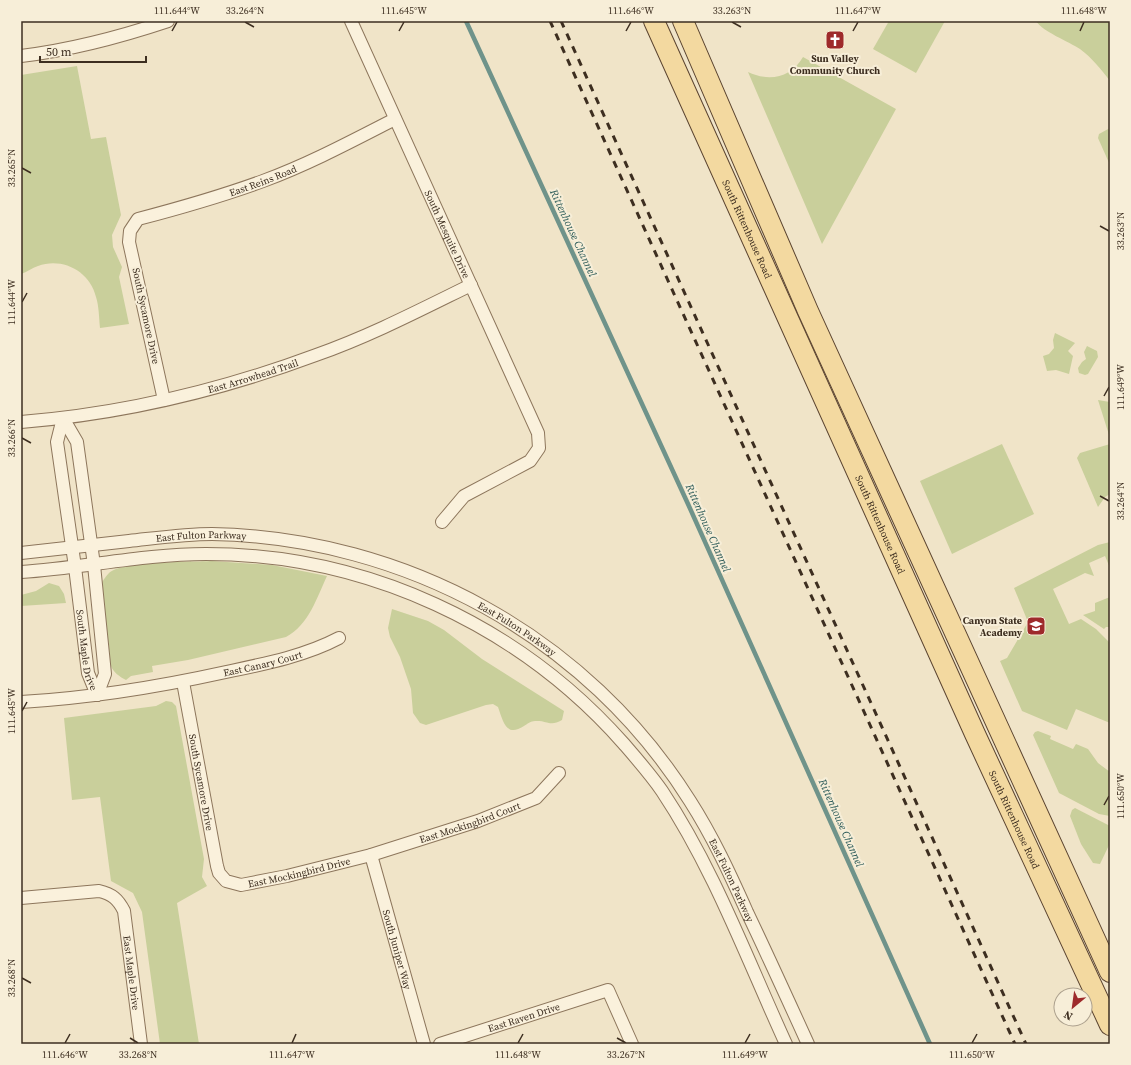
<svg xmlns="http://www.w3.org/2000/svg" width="1131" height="1065" font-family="'Source Serif 4',serif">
	<rect width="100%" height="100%" fill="#f0e4c8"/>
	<g fill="#c9cf9b">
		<polygon points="889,21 945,21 916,73 873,49"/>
		<path d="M 1036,21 L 1106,21 L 1110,23 L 1110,81 C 1101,69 1092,58 1080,49 C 1068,41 1043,32 1036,21 Z"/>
		<path d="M 803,57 L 896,109 L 822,244 L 748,72 C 769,82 791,78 803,57 Z"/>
		<path d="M 77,66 L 91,139 L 106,137 L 121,215 L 112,235 L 113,247 L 122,267 L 119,277 L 129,324 L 100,328 C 99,318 99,306 96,297 C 90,271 62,257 38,266 C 32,268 27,272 21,274 L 21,75 Z"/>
		<polygon points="1110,128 1110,165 1098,138 1099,134"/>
		<polygon points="1055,333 1075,343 1068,351 1073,356 1069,374 1056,370 1047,371 1043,356 1049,354 1054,348 1053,340"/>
		<polygon points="1087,346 1097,351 1098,357 1088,374 1085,375 1079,373 1078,368 1082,362 1086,359 1084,352"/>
		<polygon points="1098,400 1110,402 1110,438"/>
		<polygon points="1002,444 1034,514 952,554 920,481"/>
		<polygon points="1110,444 1110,494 1105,497 1098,507 1077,458 1080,453"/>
		<polygon points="1110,542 1110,568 1105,556 1089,563 1094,576 1085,573 1053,589 1069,624 1081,619 1096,629 1110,643 1110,723 1076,709 1067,730 1022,711 1000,661 1007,658 1028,622 1014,588 1098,545"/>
		<path d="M 212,561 L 272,565 L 327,576 C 317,597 309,625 286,637 L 188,660 L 152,666 L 153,672 L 131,676 L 126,680 C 120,677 113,672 111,666 C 108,657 100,589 102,583 C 103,580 107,575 109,573 C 121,561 193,562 212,561 Z"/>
		<polygon points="49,583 59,586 64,594 66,603 21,606 21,595 36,591"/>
		<polygon points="1110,597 1110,627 1106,627 1104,629 1083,615 1095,611 1095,603"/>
		<path d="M 392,609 L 428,621 L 444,630 L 482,659 L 564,711 L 562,720 C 550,727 547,720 535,721 C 531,721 527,724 524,726 C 506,738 503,721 498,707 L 493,704 L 486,705 L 426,725 L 420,723 L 413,713 L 411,689 L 400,657 L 390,637 L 388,628 Z"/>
		<polygon points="166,701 172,702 176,706 204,859 202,877 207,886 177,903 199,1044 160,1044 142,912 133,893 111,881 100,797 72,800 64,718 156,706"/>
		<polygon points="1038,731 1051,736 1050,739 1073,749 1076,744 1088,749 1098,763 1110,772 1110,816 1099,814 1059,793 1033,735 1035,732"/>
		<polygon points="1075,808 1110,826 1110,843 1100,864 1093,863 1081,844 1070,816 1072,810"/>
	</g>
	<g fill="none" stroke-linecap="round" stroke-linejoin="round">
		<polyline stroke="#6f938a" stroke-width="4.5" points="466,21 688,504 930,1044"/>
		<g stroke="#8d765c" stroke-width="14">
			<g id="minor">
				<path id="s1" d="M 351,21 L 538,433 L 539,448 L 530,461 L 464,496 L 442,522"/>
				<path d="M 21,56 C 71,50 120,37 168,21"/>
				<path id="s2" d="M 164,400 L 129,242 L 130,231 L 138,219 C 180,208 222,196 263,181 C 309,164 352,141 395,119"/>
				<polyline points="63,418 77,442 94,565 105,674 97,695"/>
				<path id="s3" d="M 63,418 L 57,442 L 75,567 L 88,673 L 97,695"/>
				<path id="s4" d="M 21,422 C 121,414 222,390 316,355 C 370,336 420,310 471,285"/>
				<path id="s5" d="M 21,553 C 57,549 93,545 129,541 C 157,538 185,534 212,534 C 406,538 587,637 690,801 C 713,837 730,874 747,912 C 768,956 788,1000 808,1044"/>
				<path d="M 21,572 C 83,568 144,554 206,554 C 366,554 519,625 624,744 C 637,759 651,775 662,791 C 714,869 747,959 786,1044"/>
				<path id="s6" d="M 183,682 L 217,866 L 219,873 L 226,881 L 241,885 L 287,876 L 371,855 L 478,821 L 536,798 L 559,773"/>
				<path id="s7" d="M 21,702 C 90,698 158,687 226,672 C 264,664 305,656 339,638"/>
				<path id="s8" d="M 371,855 L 424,1044"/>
				<path id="s9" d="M 21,898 L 99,891 C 112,894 118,899 124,911 L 141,1044"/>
				<path id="s10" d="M 440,1044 L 608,990 L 632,1044"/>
			</g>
		</g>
		<g stroke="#5b4430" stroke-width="22">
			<g id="primary">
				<path id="s11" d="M 654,21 L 975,734 L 1110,1025"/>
				<polyline points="683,21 808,311 1110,972"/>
			</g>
		</g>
		<use href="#minor" stroke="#faf1dc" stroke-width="12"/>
		<use href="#primary" stroke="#f3d9a0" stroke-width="20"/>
		<g stroke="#3d2e20" stroke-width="3" stroke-dasharray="7 7" stroke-linecap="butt">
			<polyline points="550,21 1015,1044"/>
			<polyline points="561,21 1026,1044"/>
		</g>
	</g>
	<path fill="none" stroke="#3d2e20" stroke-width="1.5" d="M 245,22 L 254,27M 732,22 L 741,27M 172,31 L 177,22M 399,31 L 404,22M 626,31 L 631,22M 853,31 L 858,22M 1080,31 L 1084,22M 22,168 L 31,173M 1100,226 L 1109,231M 22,302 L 27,293M 1104,396 L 1109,387M 22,438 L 31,443M 1100,496 L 1109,501M 22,711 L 27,702M 1104,805 L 1109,796M 22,978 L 31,983M 130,1038 L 138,1043M 617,1038 L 626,1043M 65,1043 L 70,1034M 292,1043 L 296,1034M 518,1043 L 523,1034M 745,1043 L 750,1034M 972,1043 L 977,1034"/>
	<defs>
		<g id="church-square" transform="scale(1)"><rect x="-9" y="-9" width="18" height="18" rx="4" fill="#9e2a2b" stroke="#f7eed8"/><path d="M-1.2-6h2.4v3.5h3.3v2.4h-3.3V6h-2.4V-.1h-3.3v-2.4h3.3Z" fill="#fff"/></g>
		<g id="school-square" transform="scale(1)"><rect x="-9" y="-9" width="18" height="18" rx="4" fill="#9e2a2b" stroke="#f7eed8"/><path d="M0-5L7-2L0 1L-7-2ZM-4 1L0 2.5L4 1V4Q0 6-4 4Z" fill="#fff"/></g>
	</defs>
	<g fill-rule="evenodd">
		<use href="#church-square" x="835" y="40"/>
		<use href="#school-square" x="1036" y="626"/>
	</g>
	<g text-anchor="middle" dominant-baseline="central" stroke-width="4" stroke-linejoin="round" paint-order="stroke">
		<g font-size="10" font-weight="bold" fill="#3d2e20" stroke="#f7eed8">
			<text x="835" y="58">Sun Valley<tspan x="835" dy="12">Community Church</tspan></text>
			<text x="1022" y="620" text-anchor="end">Canyon State<tspan x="1022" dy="12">Academy</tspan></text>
		</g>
		<g font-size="10" fill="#3d2e20" stroke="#f7eed8">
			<text stroke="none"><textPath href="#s2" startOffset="318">East Reins Road</textPath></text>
			<text stroke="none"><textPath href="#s11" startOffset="228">South Rittenhouse Road</textPath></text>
			<text stroke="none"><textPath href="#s1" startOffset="234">South Mesquite Drive</textPath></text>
			<text transform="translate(146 316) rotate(78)">South Sycamore Drive</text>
			<text stroke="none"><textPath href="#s4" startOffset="237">East Arrowhead Trail</textPath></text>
			<text stroke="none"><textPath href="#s11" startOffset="552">South Rittenhouse Road</textPath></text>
			<text stroke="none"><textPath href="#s5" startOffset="181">East Fulton Parkway</textPath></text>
			<text stroke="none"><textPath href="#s5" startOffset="516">East Fulton Parkway</textPath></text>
			<text stroke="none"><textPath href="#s3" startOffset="235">South Maple Drive</textPath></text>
			<text stroke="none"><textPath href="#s7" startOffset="245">East Canary Court</textPath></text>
			<text stroke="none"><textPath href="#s6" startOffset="102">South Sycamore Drive</textPath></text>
			<text stroke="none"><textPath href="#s11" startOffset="876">South Rittenhouse Road</textPath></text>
			<text stroke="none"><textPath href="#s6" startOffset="458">East Mockingbird Court</textPath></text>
			<text stroke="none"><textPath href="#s6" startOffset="280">East Mockingbird Drive</textPath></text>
			<text stroke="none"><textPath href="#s5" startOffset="852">East Fulton Parkway</textPath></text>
			<text stroke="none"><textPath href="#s8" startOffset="98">South Juniper Way</textPath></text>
			<text stroke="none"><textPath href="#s9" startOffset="174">East Maple Drive</textPath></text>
			<text stroke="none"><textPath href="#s10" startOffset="88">East Raven Drive</textPath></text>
		</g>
		<g font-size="11" font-style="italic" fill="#2f5d5a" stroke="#f7eed8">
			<text transform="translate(573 233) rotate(65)">Rittenhouse Channel</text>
			<text transform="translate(708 528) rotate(66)">Rittenhouse Channel</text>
			<text transform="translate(841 823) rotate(66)">Rittenhouse Channel</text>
		</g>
	</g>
	<rect width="1131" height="1065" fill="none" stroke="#f7eed8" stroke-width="44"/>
	<g transform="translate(1073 1007) rotate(209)"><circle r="19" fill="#f7eed8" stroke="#ada18e"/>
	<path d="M0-3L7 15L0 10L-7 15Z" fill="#9e2a2b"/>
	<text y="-6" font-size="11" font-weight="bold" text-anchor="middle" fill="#3d2e20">N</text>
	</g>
	<path d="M40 56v6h106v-6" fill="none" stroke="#3d2e20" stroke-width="2"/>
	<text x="46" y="56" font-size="12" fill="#3d2e20" stroke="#f7eed8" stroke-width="3" paint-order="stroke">50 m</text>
	<rect x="22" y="22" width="1087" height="1021" fill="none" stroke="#3d2e20" stroke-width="1.5"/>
	<g font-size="10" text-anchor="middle" fill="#3d2e20">
		<text x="177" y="14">111.644°W</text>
		<text x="245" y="14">33.264°N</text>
		<text x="404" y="14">111.645°W</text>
		<text x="631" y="14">111.646°W</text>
		<text x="732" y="14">33.263°N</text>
		<text x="858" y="14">111.647°W</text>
		<text x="1084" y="14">111.648°W</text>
		<text transform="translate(11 168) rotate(-90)" y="4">33.265°N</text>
		<text transform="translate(1120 231) rotate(-90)" y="4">33.263°N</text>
		<text transform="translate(11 302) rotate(-90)" y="4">111.644°W</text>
		<text transform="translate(1120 387) rotate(-90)" y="4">111.649°W</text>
		<text transform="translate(11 438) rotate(-90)" y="4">33.266°N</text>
		<text transform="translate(1120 501) rotate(-90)" y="4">33.264°N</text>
		<text transform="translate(11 711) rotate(-90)" y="4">111.645°W</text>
		<text transform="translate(1120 796) rotate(-90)" y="4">111.650°W</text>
		<text transform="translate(11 978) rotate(-90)" y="4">33.268°N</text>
		<text x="65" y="1058">111.646°W</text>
		<text x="138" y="1058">33.268°N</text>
		<text x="292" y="1058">111.647°W</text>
		<text x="518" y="1058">111.648°W</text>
		<text x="626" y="1058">33.267°N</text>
		<text x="745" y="1058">111.649°W</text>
		<text x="972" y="1058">111.650°W</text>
	</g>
</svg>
